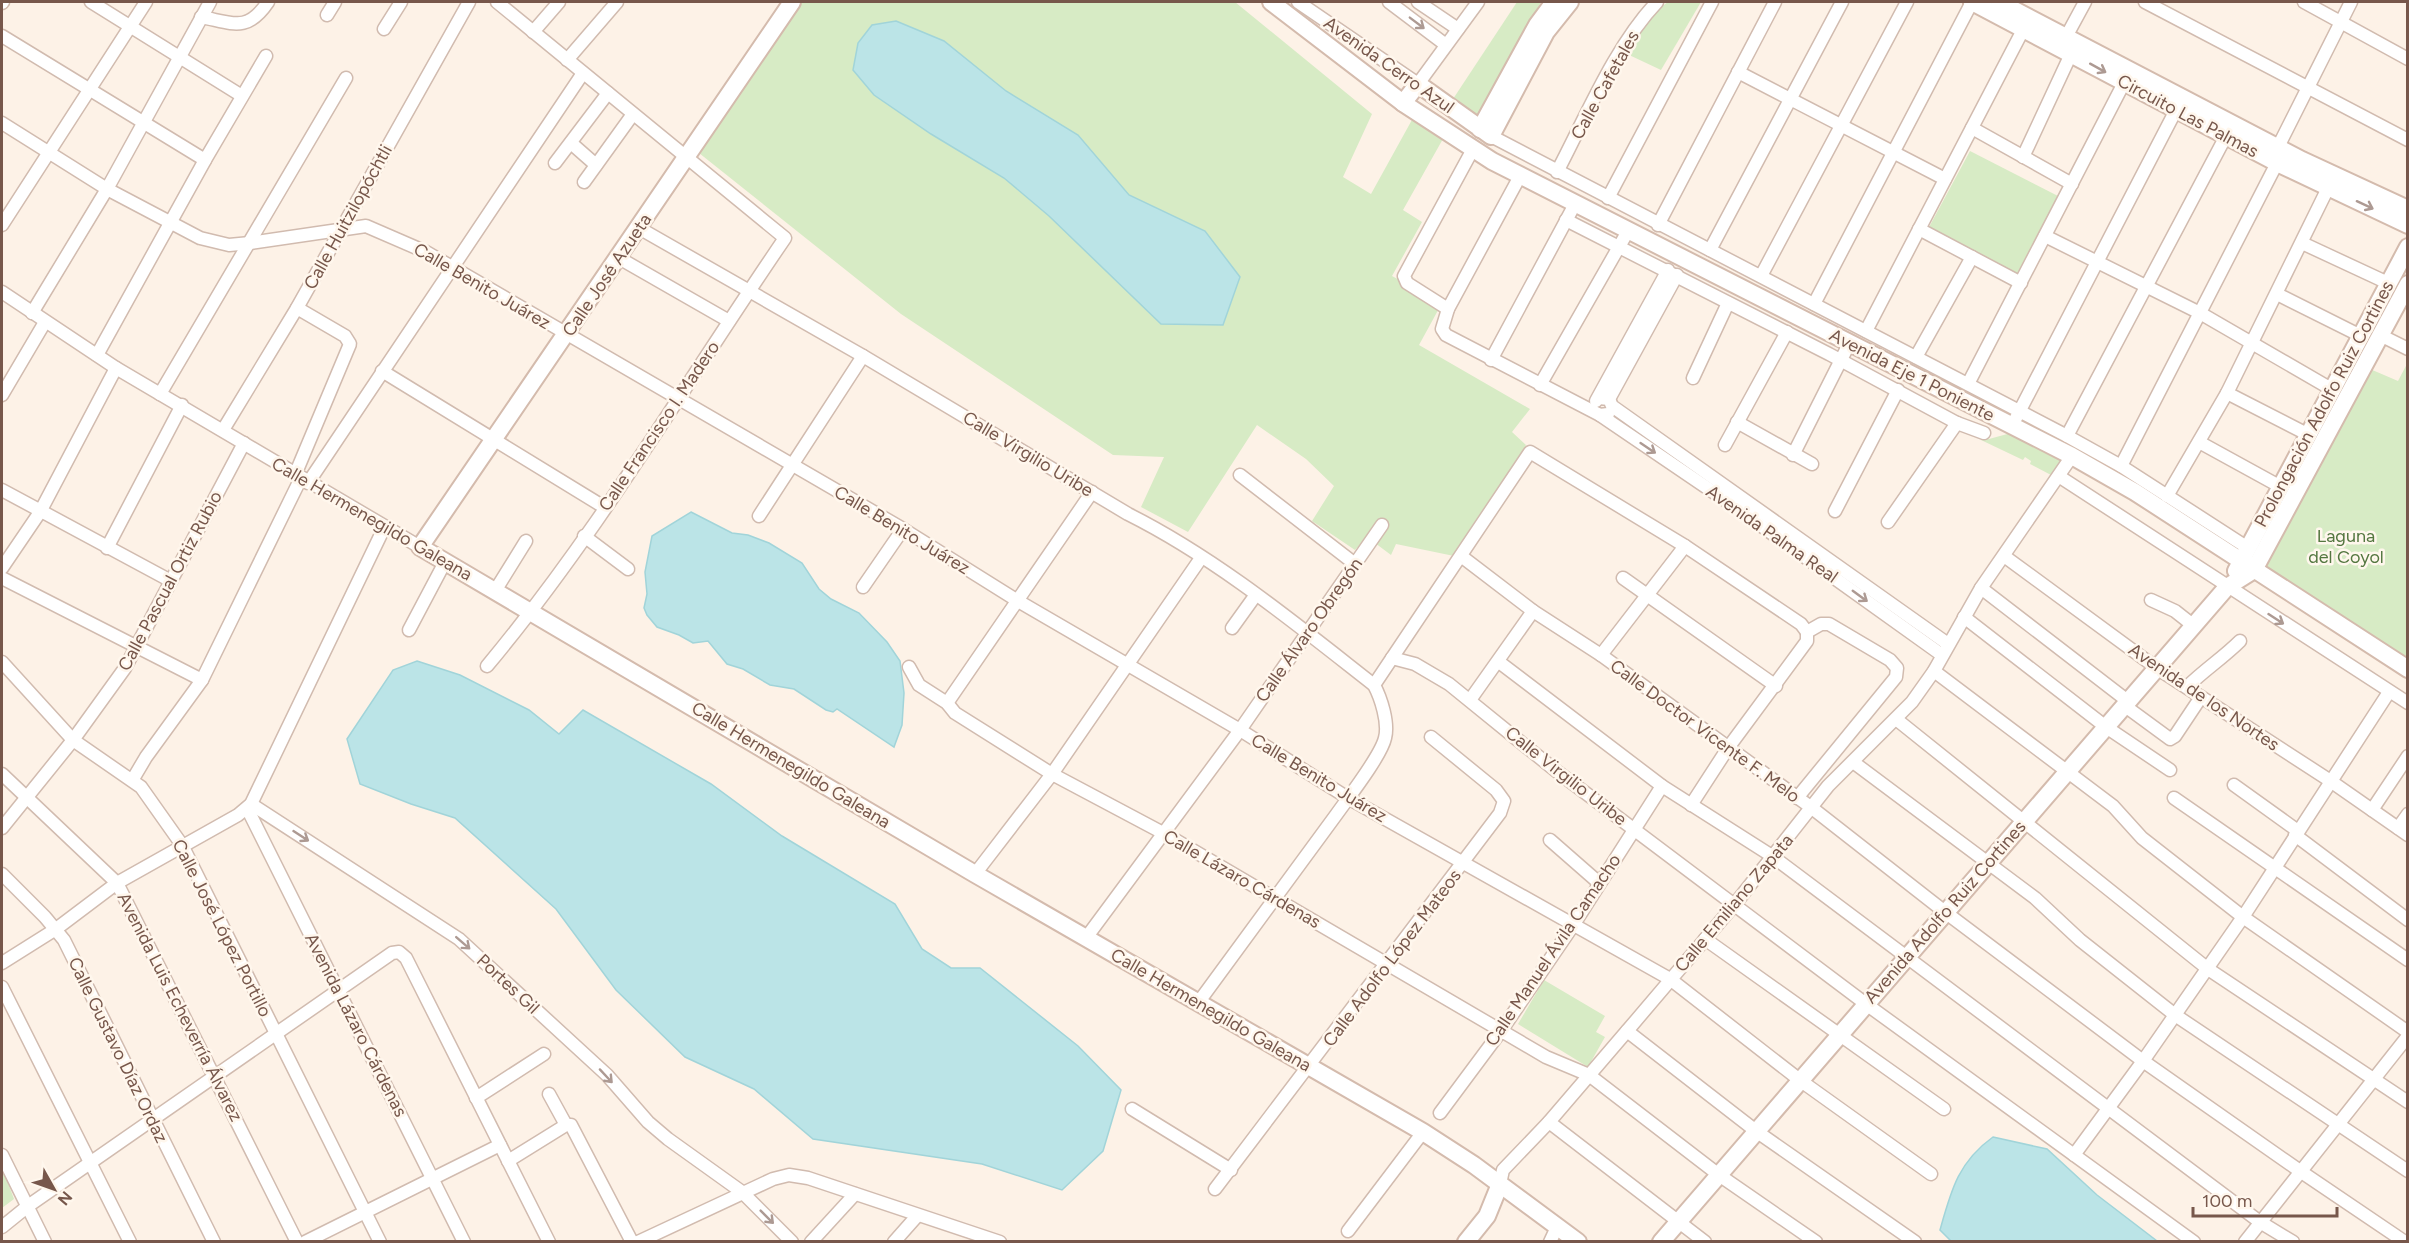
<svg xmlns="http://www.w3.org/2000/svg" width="2409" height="1243" font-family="Figtree,sans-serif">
	<rect width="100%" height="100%" fill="#fdf2e7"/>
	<g fill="#d7ebc5">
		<polygon points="801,2 1235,2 1372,114 1343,177 1371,194 1413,118 1444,137 1403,210 1422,222 1392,276 1442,303 1419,345 1530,409 1512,432 1526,445 1454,556 1396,544 1391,555 1367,537 1355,550 1312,521 1334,486 1306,459 1257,425 1188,532 1141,507 1164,457 1113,455 901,314 699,153"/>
		<polygon points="1517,2 1541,2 1478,118 1453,99"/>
		<polygon points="1668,2 1701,2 1661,70 1627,54 1650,15"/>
		<polygon points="1970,151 2058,196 2018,277 1928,229"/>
		<polygon points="2407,364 2407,659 2265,568 2370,369 2398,381"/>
		<polygon points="2011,433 2061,460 2051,475 2030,464 2031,461 2025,457 2023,460 1981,440 1984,437 1989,439"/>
		<polygon points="1544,980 1605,1016 1596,1032 1605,1037 1588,1067 1518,1024"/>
		<polygon points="2,1167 14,1199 2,1208"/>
	</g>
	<g fill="#bbe4e7" stroke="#a1d4d9" stroke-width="1.5">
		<polygon points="896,21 944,41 1006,91 1078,135 1129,195 1205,231 1240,277 1223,325 1161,324 1049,216 1004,178 931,134 874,95 853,70 858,43 872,25"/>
		<polygon points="691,512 732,533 748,535 769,543 802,563 819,589 831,599 859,613 887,642 900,661 904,693 902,725 894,747 837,709 833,712 826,710 794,689 770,685 743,669 727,664 708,641 693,643 679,635 657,627 647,615 644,608 647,594 645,572 652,536"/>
		<polygon points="417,661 460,675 529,710 559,734 583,710 711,784 782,836 895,904 922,949 951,968 980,968 1078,1046 1121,1090 1103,1151 1062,1190 982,1164 813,1139 754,1089 685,1057 616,990 556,909 455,818 411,804 360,784 347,739 393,670"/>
		<path d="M 1993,1137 L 2047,1149 L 2097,1195 L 2157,1241 L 1951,1241 L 1940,1230 C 1951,1191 1958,1162 1993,1137 Z"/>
	</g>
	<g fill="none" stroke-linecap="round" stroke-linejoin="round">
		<g stroke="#d1bbaf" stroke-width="15">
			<g id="street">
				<polyline points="91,2 242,96"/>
				<polyline points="1298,2 1418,84 1478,2"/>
				<polyline points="1389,2 1446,45"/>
				<polyline points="1418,2 1458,29"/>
				<polyline points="2145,2 2408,140"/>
				<polyline points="2304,2 2408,59"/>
				<polyline points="2,3 3,2"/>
				<polyline points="327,15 335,2"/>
				<path d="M 201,17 C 233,23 247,33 268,2"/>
				<polyline points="384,29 401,2"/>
				<polyline points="533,32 559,2"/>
				<polyline points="2,36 205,160"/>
				<polyline points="2066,37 2085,2"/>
				<polyline points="567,60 617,2"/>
				<polyline points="1738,72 1945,179"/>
				<polyline points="2,123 107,189 200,238 229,245 250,243 366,226 426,252 903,529 1018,601 1240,730 1348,798 1670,979 1801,1081 1931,1174"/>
				<polyline points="1972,128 2072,184"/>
				<polyline points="1491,136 2067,436 2121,466 2248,548"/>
				<polyline points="571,143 596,165"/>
				<polyline points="2278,147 2351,2"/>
				<polyline points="2023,157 2071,54"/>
				<polyline points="555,163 608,93"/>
				<path d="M 1557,172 C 1586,117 1615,46 1657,2"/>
				<polyline points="1520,176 1448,309 1442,329 1446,335 1600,415 1608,414"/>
				<polyline points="584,182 633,114"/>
				<polyline points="1608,198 1712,2"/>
				<polyline points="1566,220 1829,354 1957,423 1984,433"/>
				<polyline points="2,225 146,2"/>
				<polyline points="1658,225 1775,2"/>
				<path d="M 639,228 L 863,356 L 1128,514 C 1216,558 1296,624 1374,685 C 1381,698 1389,723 1385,738 C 1381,756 1348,798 1336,815 C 1290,878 1244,941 1198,1003"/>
				<polyline points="1919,229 2021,283"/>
				<polyline points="2045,236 2200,313 2333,390"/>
				<polyline points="2302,243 2388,283"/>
				<polyline points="1710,250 1842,2"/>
				<polyline points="619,258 729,321"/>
				<polyline points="1761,276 1907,2"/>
				<polyline points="2,292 116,368 420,547"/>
				<polyline points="2277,294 2361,336"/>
				<polyline points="1814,304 1972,2"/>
				<polyline points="1448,309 1407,283 1404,276 1473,149"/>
				<polyline points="32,313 107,189 210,2"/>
				<polyline points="1866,331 2024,28"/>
				<polyline points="2380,335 2408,349"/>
				<polyline points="97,355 205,160 266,56"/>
				<polyline points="1916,357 1972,257"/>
				<polyline points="1491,360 1575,204"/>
				<polyline points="382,371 604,507"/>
				<polyline points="1693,378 1728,303"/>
				<polyline points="1968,384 2127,77"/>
				<polyline points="1540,385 1628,231"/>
				<polyline points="2227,393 2309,435"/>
				<polyline points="160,394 346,78"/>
				<polyline points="2,395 45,322"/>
				<polyline points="1599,398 1609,399 1612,406 1948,644"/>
				<polyline points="1609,399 1677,275"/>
				<polyline points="1596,401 1668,270"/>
				<polyline points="1600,415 1728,502 1942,655"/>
				<polyline points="2016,418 2176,110"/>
				<polyline points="1737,422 1812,464"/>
				<polyline points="223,430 297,308 469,2"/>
				<polyline points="2067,436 2226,136"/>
				<polyline points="2199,442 2281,487"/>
				<polyline points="1725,445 1787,332"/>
				<polyline points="1793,455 1850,342"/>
				<polyline points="2121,466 2277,163"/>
				<polyline points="295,475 350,344 345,336 297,308"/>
				<polyline points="1240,475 1355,564"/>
				<polyline points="2060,477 2408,703"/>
				<polyline points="308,483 583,73"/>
				<polyline points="2,490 171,581"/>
				<polyline points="2167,496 2227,393 2328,188"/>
				<polyline points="1835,511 1898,390"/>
				<polyline points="759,516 863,356"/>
				<polyline points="1888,522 1957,423"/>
				<polyline points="584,536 628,569"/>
				<polyline points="107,548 182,405"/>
				<polyline points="1461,556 1533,611 1601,655 1812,808 1945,912 2143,1061 2300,1171 2405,1242"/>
				<polyline points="2004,556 2158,669 2329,780 2408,835"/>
				<polyline points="2,568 40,512 116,368"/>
				<polyline points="2,578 202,680"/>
				<polyline points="1623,578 1776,686"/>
				<polyline points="863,587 903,529"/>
				<polyline points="1981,588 2129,702"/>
				<polyline points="495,591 526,541"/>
				<polyline points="2151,600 2175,611 2194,626"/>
				<polyline points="1964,617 2106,727 2170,770"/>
				<polyline points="1232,628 1255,596"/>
				<polyline points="409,630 445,562"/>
				<polyline points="1601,655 1685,546"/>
				<polyline points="1392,658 1415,664 1449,684 1555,770 1866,1004 2194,1242"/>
				<polyline points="2,662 73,740 141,787 182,845 380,1242"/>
				<polyline points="1499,662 1662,786 1772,856 2260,1222 2293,1242"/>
				<path d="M 487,666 C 598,533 687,381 785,238 L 497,2"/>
				<polyline points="909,667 919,685 947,703 955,713 1052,774 1165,834 1546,1057 1589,1075 1719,1175 1816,1242"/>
				<polyline points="1934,671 2113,806 2142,838 2243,917 2408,1032"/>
				<polyline points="1374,685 1530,452 1685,546 1801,624 1807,632"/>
				<path d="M 2187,687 C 2204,670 2223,658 2240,641"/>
				<polyline points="1470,700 1533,611"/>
				<polyline points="947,703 1092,492"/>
				<polyline points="2125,706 2170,739 2175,736 2201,697"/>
				<polyline points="1896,719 2208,969 2408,1102"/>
				<polyline points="1853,762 2035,898 2080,940 2175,1015 2408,1171"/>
				<polyline points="2,774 117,883 297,1242"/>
				<polyline points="133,779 146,757 202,680 301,478"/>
				<polyline points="2234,785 2298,831"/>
				<polyline points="1797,798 1896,677 1897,668 1890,660 1829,624 1821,624 1807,632"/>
				<polyline points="2174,798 2408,960"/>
				<polyline points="251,804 459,939 607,1075 648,1122 668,1139 742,1192 792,1242"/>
				<polyline points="1691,805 1728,748 1807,641 1807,632"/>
				<polyline points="247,808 464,1242"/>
				<polyline points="2372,810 2408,756"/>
				<polyline points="2,828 73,740 125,668 244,443"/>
				<polyline points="2398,828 2408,814"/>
				<polyline points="2295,835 2408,920"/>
				<polyline points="1550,840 1598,882"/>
				<polyline points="2,874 45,917 64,940 214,1242"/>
				<polyline points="975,874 1052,774 1201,558"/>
				<polyline points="1086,938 1240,730 1382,525"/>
				<polyline points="1705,939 1944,1109"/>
				<polyline points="2,963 56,929 117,883 238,815 251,804 384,528"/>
				<polyline points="2,987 130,1242"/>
				<polyline points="1627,1031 1756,1131 1915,1242"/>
				<polyline points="549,1094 566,1125"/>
				<polyline points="476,1098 544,1054"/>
				<polyline points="1132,1109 1231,1170"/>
				<polyline points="1440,1113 1501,1031 1574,924 1662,786"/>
				<polyline points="1549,1122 1705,1242"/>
				<polyline points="2,1155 45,1242"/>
				<polyline points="2074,1155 2143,1061 2243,917 2389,692"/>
				<polyline points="508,1161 566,1125 571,1125 632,1242"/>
				<polyline points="1500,1184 1503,1170 1549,1122 1627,1031 1735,904 1828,786 1912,702 1934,671 1981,588 2072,456"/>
				<polyline points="1215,1189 1500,813 1504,801 1496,790 1431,737"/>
				<polyline points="2,1227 28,1206 392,953 399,952 406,958 549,1242"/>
				<polyline points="1348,1231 1423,1132"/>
				<polyline points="305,1242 500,1145"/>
				<polyline points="638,1242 773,1179 789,1175 808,1178 1000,1242"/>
				<polyline points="811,1242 855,1194"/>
				<polyline points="894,1242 917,1216"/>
				<polyline points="1550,1242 1557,1227"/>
				<polyline points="2245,1242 2408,1036"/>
			</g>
		</g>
		<g stroke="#d4bbad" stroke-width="20">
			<g id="secondary">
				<polyline points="792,2 420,547 975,874 1423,1132 1474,1165 1578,1242"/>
				<polyline points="1271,2 1403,103 1492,161 2072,456 2135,492 2408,669"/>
				<polyline points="1972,2 2277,163 2408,225"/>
				<polyline points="1999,2 2302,160 2408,209"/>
				<polyline points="1403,103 1418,84 1491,136 1546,32 1570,2"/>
				<polyline points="1480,129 1537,25 1554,2"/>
				<polyline points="2236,571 2408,247"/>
				<polyline points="1466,1242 1487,1216 1500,1184"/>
				<polyline points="1661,1242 2227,587 2254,570 2408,284"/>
			</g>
		</g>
		<use href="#street" stroke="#fff" stroke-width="12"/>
		<use href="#secondary" stroke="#fff" stroke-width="16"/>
	</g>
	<defs><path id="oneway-shaft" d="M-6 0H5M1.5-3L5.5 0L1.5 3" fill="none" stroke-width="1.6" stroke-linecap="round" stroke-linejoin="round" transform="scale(1.5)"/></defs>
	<g stroke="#ad9a93">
		<use href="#oneway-shaft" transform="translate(1417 23) rotate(37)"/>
		<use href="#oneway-shaft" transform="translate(2098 68) rotate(29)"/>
		<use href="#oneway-shaft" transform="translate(2365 205) rotate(25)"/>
		<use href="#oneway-shaft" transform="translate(1648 448) rotate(34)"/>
		<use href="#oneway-shaft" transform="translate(1860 596) rotate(36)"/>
		<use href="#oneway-shaft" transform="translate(2276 619) rotate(33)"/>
		<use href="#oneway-shaft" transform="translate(301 836) rotate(33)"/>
		<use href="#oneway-shaft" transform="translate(463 943) rotate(41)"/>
		<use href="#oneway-shaft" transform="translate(606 1076) rotate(47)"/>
		<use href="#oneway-shaft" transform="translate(767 1217) rotate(45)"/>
	</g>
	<g text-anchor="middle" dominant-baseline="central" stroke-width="5" stroke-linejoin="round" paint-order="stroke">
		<g font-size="18" fill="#77574b" stroke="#fff7ed">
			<text transform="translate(1389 65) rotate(35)">Avenida Cerro Azul</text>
			<text transform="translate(1605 85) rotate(-61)">Calle Cafetales</text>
			<text transform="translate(2188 116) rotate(28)">Circuito Las Palmas</text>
			<text transform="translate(348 217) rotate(-61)">Calle Huitzilopóchtli</text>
			<text transform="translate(607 275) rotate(-56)">Calle José Azueta</text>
			<text transform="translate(482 286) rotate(30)">Calle Benito Juárez</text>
			<text transform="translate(1912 375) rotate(27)">Avenida Eje 1 Poniente</text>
			<text transform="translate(2324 404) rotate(-62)">Prolongación Adolfo Ruiz Cortines</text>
			<text transform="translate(659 426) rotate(-56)">Calle Francisco I. Madero</text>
			<text transform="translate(1028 454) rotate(31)">Calle Virgilio Uribe</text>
			<text transform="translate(372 519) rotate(30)">Calle Hermenegildo Galeana</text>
			<text transform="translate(902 530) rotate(31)">Calle Benito Juárez</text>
			<text transform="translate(1772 534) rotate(35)">Avenida Palma Real</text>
			<text transform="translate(170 581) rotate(-62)">Calle Pascual Ortiz Rubio</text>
			<text transform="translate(1309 630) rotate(-55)">Calle Álvaro Obregón</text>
			<text transform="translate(2204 697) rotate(34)">Avenida de los Nortes</text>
			<text transform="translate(1705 731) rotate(36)">Calle Doctor Vicente F. Melo</text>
			<text transform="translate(791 765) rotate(31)">Calle Hermenegildo Galeana</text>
			<text transform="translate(1566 776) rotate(38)">Calle Virgilio Uribe</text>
			<text transform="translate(1319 778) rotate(31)">Calle Benito Juárez</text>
			<text transform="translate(1242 879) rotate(30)">Calle Lázaro Cárdenas</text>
			<text transform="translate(1734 903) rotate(-50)">Calle Emiliano Zapata</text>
			<text transform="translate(1945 912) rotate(-49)">Avenida Adolfo Ruiz Cortines</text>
			<text transform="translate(222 928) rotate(63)">Calle José López Portillo</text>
			<text transform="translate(1553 950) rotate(-56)">Calle Manuel Ávila Camacho</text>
			<text transform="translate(1392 958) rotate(-53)">Calle Adolfo López Mateos</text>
			<text transform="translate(508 984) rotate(43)">Portes Gil</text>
			<text transform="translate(180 1007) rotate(63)">Avenida Luis Echeverría Álvarez</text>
			<text transform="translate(1211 1010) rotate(30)">Calle Hermenegildo Galeana</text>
			<text transform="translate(356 1025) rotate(63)">Avenida Lázaro Cárdenas</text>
			<text transform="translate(118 1050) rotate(64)">Calle Gustavo Díaz Ordaz</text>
		</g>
		<g font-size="18" fill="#547740" stroke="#fff7ed">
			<text x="2346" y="536">Laguna<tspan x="2346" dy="21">del Coyol</tspan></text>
		</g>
	</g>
	<rect width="2409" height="1243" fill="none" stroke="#77574b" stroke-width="6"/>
	<g transform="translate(54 1189) rotate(130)" stroke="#fff7ed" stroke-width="4.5" paint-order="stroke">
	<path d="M0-4.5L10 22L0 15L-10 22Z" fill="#77574b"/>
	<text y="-9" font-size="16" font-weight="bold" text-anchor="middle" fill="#77574b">N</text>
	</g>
	<path d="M2193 1207v9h144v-9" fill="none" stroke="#77574b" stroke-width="3"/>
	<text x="2202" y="1207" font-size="18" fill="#77574b" stroke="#fff7ed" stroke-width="4.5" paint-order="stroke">100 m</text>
</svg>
